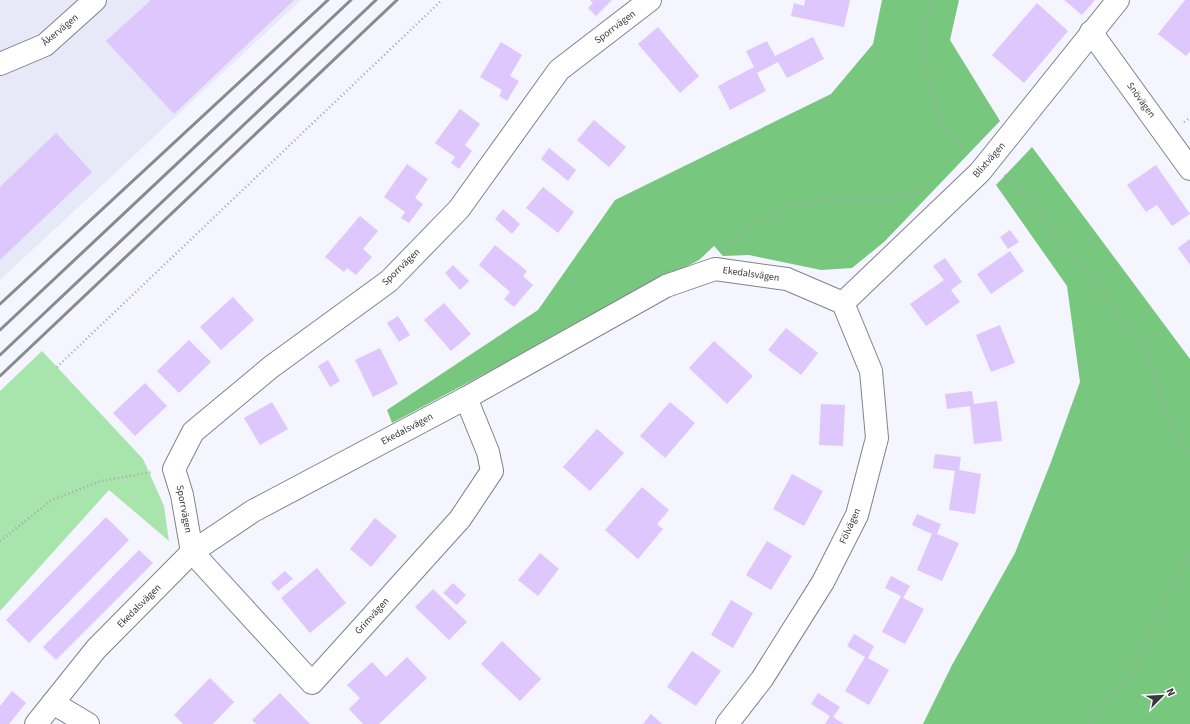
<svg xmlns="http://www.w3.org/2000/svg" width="1190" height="724" font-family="'Source Sans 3',sans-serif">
	<rect width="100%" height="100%" fill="#f5f5ff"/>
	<polygon fill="#e7e8f8" points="0,0 301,0 0,280"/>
	<polygon fill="#a8e5ac" points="42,351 143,459 164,506 169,541 109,490 0,611 0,391"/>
	<g fill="#78c77f">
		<polygon points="882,0 959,0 950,40 1000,121 884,242 852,268 821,270 749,255 723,256 714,246 699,260 392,423 387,410 538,310 615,200 831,94 873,44"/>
		<polygon points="1032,147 1190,359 1190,724 923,724 952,665 1015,553 1051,462 1080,382 1067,286 996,185"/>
	</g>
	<g fill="#ddc7fd">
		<polygon points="151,0 294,0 174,114 106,41"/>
		<polygon points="590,0 612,0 596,16 588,8 593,3"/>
		<polygon points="805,0 850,0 844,27 791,16 794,3 804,6"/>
		<polygon points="1064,0 1095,0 1082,15"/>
		<polygon points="1185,0 1190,0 1190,51 1186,56 1158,34"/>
		<polygon points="1037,3 1068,31 1024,83 992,55"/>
		<polygon points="658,27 699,76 680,93 638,44"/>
		<polygon points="813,37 824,59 787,78 778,62 757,73 766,91 730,110 718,86 754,67 746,51 767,41 775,56"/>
		<polygon points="501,42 522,55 510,76 519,81 507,101 499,96 502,90 480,77"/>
		<polygon points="460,109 480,124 465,145 472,151 459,169 451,163 455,157 435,143"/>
		<polygon points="594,120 626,147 609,167 577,140"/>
		<polygon points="56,133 92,172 0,260 0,187"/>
		<polygon points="549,148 576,170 568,181 541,159"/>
		<polygon points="407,164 428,179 415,198 423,204 409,223 401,218 405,212 384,197"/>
		<polygon points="1156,165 1190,214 1172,226 1157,205 1146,212 1127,185"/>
		<polygon points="543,187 574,212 558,233 526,208"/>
		<polygon points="503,209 520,224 512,234 495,219"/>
		<polygon points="360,216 378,231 363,249 372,257 356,275 347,268 344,272 325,257"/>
		<polygon points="1010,230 1019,242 1008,249 1000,237"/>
		<polygon points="1190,239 1190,265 1178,248"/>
		<polygon points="495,245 527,271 523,276 533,285 514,307 504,299 510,292 479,265"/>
		<polygon points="1010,251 1024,271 991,294 977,274"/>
		<polygon points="945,258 962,282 951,290 960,302 926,326 910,304 944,280 933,266"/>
		<polygon points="453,265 469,281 460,290 445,273"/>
		<polygon points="233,297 254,320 221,350 200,327"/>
		<polygon points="444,303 471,334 451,351 424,320"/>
		<polygon points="398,316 410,335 399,342 387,323"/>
		<polygon points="1000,325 1015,363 991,372 976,335"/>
		<polygon points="786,328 818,353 801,375 768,350"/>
		<polygon points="189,340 211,362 179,393 157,371"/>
		<polygon points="714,341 753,376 727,404 689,368"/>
		<polygon points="380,348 398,384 373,397 355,360"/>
		<polygon points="328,360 340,381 330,387 318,366"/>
		<polygon points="145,383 167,406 135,436 113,413"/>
		<polygon points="972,391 974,404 997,401 1002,441 974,444 970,406 947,409 945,394"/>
		<polygon points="272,402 288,429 260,445 244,418"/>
		<polygon points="670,402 695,423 665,458 640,436"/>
		<polygon points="821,404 845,405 843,446 819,445"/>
		<polygon points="597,429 624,453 590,491 563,467"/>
		<polygon points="935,454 961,457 959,470 981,474 975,514 949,510 955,471 933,468"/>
		<polygon points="792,474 823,491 804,526 773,509"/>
		<polygon points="642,487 669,510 657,524 663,529 638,559 605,530"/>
		<polygon points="917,514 941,524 937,534 959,543 942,581 917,570 932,534 912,525"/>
		<polygon points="106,517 129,540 29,643 6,620"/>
		<polygon points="375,518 397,536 371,567 350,549"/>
		<polygon points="767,541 792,556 771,590 746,575"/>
		<polygon points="139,550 153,563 56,660 43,647"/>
		<polygon points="540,553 559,569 538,596 518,580"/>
		<polygon points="317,568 346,603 310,633 281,598"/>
		<polygon points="285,571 293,579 278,591 271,583"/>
		<polygon points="891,576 910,586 903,598 924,609 905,644 882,632 901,596 885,588"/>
		<polygon points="453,583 466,595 457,605 443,593"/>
		<polygon points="433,589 467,622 449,640 415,607"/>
		<polygon points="731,600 753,613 733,648 711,635"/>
		<polygon points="854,634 874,646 868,658 889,670 869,705 845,691 865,657 847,646"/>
		<polygon points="502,641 541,679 520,701 481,664"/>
		<polygon points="692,651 721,671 696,706 667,687"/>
		<polygon points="407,657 427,678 379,724 363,724 349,709 360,698 347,685 372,662 386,677"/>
		<polygon points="210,678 234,702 213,724 183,724 174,715"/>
		<polygon points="12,691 26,703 9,724 0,724 0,706"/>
		<polygon points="280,693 310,724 256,724 252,720"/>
		<polygon points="818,693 840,707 833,717 844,724 825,724 830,716 811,704"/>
		<polygon points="651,714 662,724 643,724"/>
	</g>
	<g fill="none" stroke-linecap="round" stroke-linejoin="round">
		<g stroke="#82828a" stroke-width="24">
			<g id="minor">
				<polyline points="1091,32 1190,169"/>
				<polyline points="0,64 45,45 95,0"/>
				<polyline points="843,303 980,172 1118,0"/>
				<polyline points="466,398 488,452 492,471 460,519 312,683 192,552 182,495 174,469 193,432 271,367 389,281 459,209 559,70 650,0"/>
				<polyline points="53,703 88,724"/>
				<polyline points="36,724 96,649 192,552 253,511 466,398 666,286 715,269 787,279 843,303"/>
				<polyline points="727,724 762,679 823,582 857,515 877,438 871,371 843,303"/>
			</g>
		</g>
		<g stroke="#a4a4ab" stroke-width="2.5" stroke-dasharray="1 3" stroke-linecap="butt">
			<polyline points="930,0 922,53 943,126 966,154"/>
			<polyline points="1184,122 1190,118"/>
			<polyline points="1005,175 1015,183 1142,342 1178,438 1190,454"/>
			<polyline points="724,247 753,227 788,208 835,197 896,198 928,190"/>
			<polyline points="57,367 442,0"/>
			<polyline points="0,541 52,500 101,481 153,472"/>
			<polyline points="1091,724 1133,672 1190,553"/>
		</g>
		<use href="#minor" stroke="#fff" stroke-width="22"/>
		<g stroke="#898990" stroke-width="3">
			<polyline points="0,304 328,0"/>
			<polyline points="0,330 351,0"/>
			<polyline points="0,355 376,0"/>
			<polyline points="0,376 397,0"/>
		</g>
	</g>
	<g text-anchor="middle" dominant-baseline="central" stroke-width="3.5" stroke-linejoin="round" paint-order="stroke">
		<g font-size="10" fill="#39393d" stroke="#fff">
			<text transform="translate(615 27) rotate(-37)">Sporrvägen</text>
			<text transform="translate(60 30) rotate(-40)">Åkervägen</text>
			<text transform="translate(1141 100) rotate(54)">Snövägen</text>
			<text transform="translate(989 160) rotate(-49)">Blixtvägen</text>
			<text transform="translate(401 267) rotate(-44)">Sporrvägen</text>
			<text transform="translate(751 274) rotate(8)">Ekedalsvägen</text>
			<text transform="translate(407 429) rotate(-28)">Ekedalsvägen</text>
			<text transform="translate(184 509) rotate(79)">Sporrvägen</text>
			<text transform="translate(850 526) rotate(-66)">Fölvägen</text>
			<text transform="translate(139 606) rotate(-45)">Ekedalsvägen</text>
			<text transform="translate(372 616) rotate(-48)">Grimvägen</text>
		</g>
	</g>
	<g transform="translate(1162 696) rotate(66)" stroke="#ffffff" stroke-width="3" paint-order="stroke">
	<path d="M0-3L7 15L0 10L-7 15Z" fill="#39393d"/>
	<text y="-6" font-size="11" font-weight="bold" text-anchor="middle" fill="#39393d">N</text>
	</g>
</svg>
